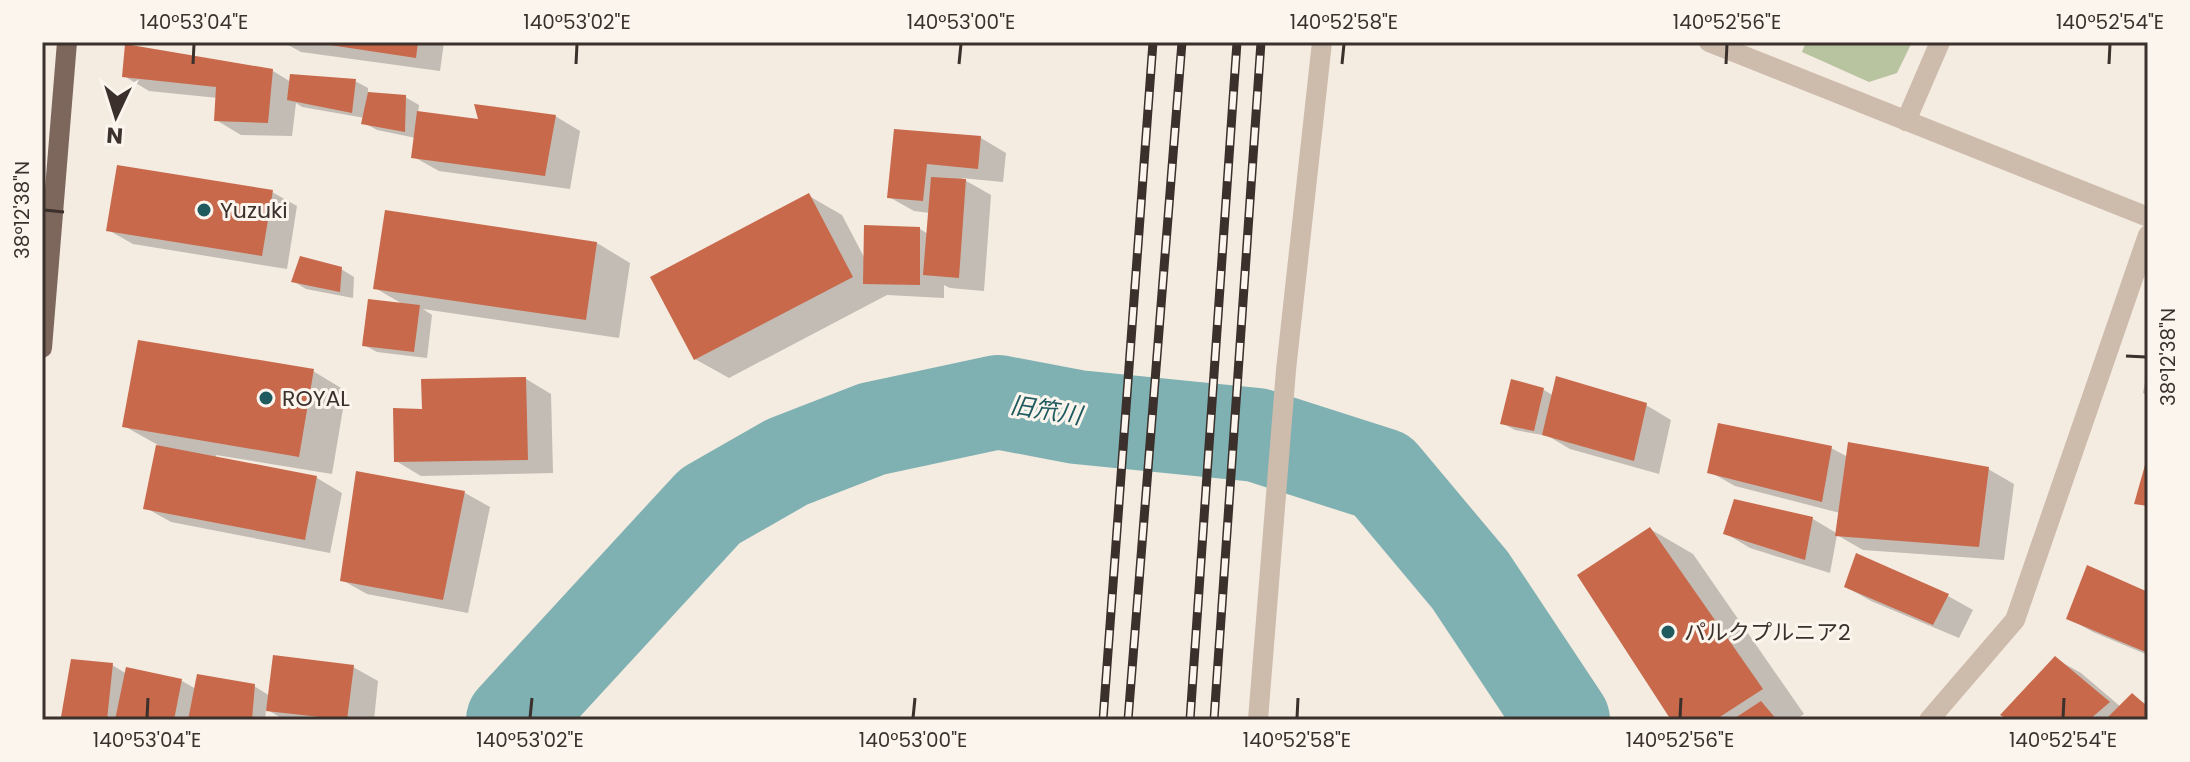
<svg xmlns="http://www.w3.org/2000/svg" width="2190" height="762" font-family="Poppins,'Noto Sans JP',sans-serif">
	<rect width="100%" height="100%" fill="#f4ebe1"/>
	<polygon fill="#b8c4a0" points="1806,42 1912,42 1897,73 1869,82 1802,52"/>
	<g fill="#0003">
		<polygon points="283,42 444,42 440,71 301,52"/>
		<polygon points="273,71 291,82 355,81 368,88 368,94 405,97 419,105 418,113 480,121 555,116 580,131 570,189 439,171 414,157 416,138 377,130 364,123 365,118 302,107 296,103 292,136 241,135 216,120 218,98 149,91 124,76"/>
		<polygon points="896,131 981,138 1006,153 1003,182 961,178 991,195 984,291 950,288 944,285 944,298 887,295 729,378 695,359 809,196 842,215 865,259 920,229 928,234 930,213 914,211 889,197"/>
		<polygon points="272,192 297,206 287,269 133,244 108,230"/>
		<polygon points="597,243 630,263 619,338 423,309 432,315 427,358 377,352 364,345 406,306 375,288"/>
		<polygon points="341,269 354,277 353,298 306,289 293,281"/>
		<polygon points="2148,366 2148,396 2143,393"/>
		<polygon points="313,371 346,391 332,474 216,455 216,459 317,478 342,493 330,553 171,522 146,508 158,445 124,426"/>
		<polygon points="526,379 551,394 553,473 421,476 396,461 424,411"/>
		<polygon points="1512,381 1544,390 1554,396 1646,405 1671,420 1659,474 1570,449 1548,436 1515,430 1502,423"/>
		<polygon points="1831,448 1848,457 1988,469 2014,484 2004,560 1863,550 1837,535 1830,573 1750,548 1725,533 1813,519 1838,534 1840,513 1735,486 1710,472"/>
		<polygon points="357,474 465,493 490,507 468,613 367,594 342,580"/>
		<polygon points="1650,529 1693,554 1804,714 1795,720 1673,720"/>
		<polygon points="1846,587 1948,596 1973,610 1959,638 1871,601"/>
		<polygon points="2148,594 2148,655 2093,632 2068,618"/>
		<polygon points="2056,659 2081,673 2121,707 2132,696 2148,705 2148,720 2013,720"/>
		<polygon points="112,665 127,674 128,669 182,681 196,689 254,686 270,696 353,667 378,681 374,720 285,720 266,709 265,720 69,720 63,716"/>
	</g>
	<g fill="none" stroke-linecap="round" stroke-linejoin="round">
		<polyline stroke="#7fb0b2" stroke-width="94" points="513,720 710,506 787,462 872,429 998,402 1077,417 1257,435 1382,475 1470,580 1563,720"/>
	</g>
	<g fill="#c8694b">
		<polygon points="310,42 418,42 416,58"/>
		<polygon points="125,44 273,69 268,123 214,121 216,87 122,77"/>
		<polygon points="290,74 356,79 352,113 287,100"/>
		<polygon points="368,92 406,95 405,132 361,124"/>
		<polygon points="474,104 556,115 545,176 411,158 417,111 478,119"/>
		<polygon points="894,129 981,136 978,169 927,164 923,201 887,198"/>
		<polygon points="117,165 273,190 262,256 106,231"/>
		<polygon points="931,177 966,179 959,278 923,275"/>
		<polygon points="809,193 853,277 694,360 650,277"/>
		<polygon points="385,210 597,242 586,320 373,289"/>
		<polygon points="864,225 920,227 920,285 863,284"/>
		<polygon points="300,256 342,267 340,292 291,282"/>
		<polygon points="368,299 420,305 414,352 362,346"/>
		<polygon points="138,340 314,369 299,457 122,427"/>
		<polygon points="1556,376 1647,403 1634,461 1542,435"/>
		<polygon points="526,377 528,460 394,462 393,408 422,409 421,379"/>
		<polygon points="1511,379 1544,388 1534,431 1500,424"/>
		<polygon points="1718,423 1832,446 1822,502 1707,473"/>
		<polygon points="1848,442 1989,467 1979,547 1835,536"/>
		<polygon points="156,445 317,476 305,540 143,509"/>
		<polygon points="2147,458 2148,458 2148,506 2134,504"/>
		<polygon points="356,471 465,491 443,600 340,581"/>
		<polygon points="1734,499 1813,517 1805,560 1723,534"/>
		<polygon points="1650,527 1763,689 1715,720 1671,720 1577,575"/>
		<polygon points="1856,553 1949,594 1933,625 1844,587"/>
		<polygon points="2087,565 2148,592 2148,653 2066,619"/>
		<polygon points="273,655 354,665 347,720 266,711"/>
		<polygon points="2055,656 2110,702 2089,720 2009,720 2000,715"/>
		<polygon points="71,659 113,663 107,720 61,717"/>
		<polygon points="126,667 182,679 174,720 115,720"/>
		<polygon points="197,674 255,684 252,720 188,720"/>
		<polygon points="2132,693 2148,707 2148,720 2105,720"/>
		<polygon points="1761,701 1777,720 1732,720"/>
	</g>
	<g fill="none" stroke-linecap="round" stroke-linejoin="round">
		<g stroke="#cdbbac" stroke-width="20">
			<polyline points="1709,42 2148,217"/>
			<polyline points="1906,121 1940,42"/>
			<polyline points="1258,720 1286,370 1322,42"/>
			<polyline points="1929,720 2015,620 2148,235"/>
		</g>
		<polyline stroke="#7d675c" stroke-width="20" points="42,348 67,42"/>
		<g stroke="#3b302b" stroke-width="9">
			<g id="rail">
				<polyline points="1103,720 1153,42"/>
				<polyline points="1128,720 1182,42"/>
				<polyline points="1190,720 1237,42"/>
				<polyline points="1214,720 1261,42"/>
			</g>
		</g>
		<use href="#rail" stroke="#fbf5ee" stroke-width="6" stroke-dasharray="18" stroke-linecap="butt"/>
	</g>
	<path fill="none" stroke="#3b302b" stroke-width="3" d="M 193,64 L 194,44M 576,64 L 577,44M 959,64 L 961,44M 1342,64 L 1344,44M 1726,64 L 1727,44M 2109,64 L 2110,44M 44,210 L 64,212M 2126,356 L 2146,357M 147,718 L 148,698M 530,718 L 532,698M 913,718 L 915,698M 1297,718 L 1298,698M 1680,718 L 1681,698M 2063,718 L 2064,698"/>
	<g fill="#1f5a5e" stroke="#fbf5ee" stroke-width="3">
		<circle cx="204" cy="210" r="8"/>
		<circle cx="266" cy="398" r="8"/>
		<circle cx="1668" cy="632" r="8"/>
	</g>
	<g text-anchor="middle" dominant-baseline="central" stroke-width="6" stroke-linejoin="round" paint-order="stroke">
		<g font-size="22" fill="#3b302b" stroke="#fbf5ee" text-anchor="start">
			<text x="220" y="210">Yuzuki</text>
			<text x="282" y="398">ROYAL</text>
			<text x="1684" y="632">パルクプルニア2</text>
		</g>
		<g font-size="24" font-style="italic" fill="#1f5a5e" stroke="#fbf5ee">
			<text transform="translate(1046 410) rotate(9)">旧笊川</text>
		</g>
	</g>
	<rect width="2190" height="762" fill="none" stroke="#fbf5ee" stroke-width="88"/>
	<g transform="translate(116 116) rotate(184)" stroke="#fbf5ee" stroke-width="6" paint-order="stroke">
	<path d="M0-6L14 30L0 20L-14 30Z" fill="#3b302b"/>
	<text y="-12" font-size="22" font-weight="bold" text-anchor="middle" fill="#3b302b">N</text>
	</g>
	<rect x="44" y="44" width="2102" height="674" fill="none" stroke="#3b302b" stroke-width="3"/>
	<g font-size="20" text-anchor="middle" fill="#3b302b">
		<text x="194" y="29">140°53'04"E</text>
		<text x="577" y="29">140°53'02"E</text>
		<text x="961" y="29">140°53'00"E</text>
		<text x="1344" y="29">140°52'58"E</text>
		<text x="1727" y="29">140°52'56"E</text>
		<text x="2110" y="29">140°52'54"E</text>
		<text transform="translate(22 210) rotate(-90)" y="7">38°12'38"N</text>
		<text transform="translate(2168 357) rotate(-90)" y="7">38°12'38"N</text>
		<text x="147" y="747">140°53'04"E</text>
		<text x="530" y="747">140°53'02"E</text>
		<text x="913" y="747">140°53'00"E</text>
		<text x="1297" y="747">140°52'58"E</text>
		<text x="1680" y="747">140°52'56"E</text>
		<text x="2063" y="747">140°52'54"E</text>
	</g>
</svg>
